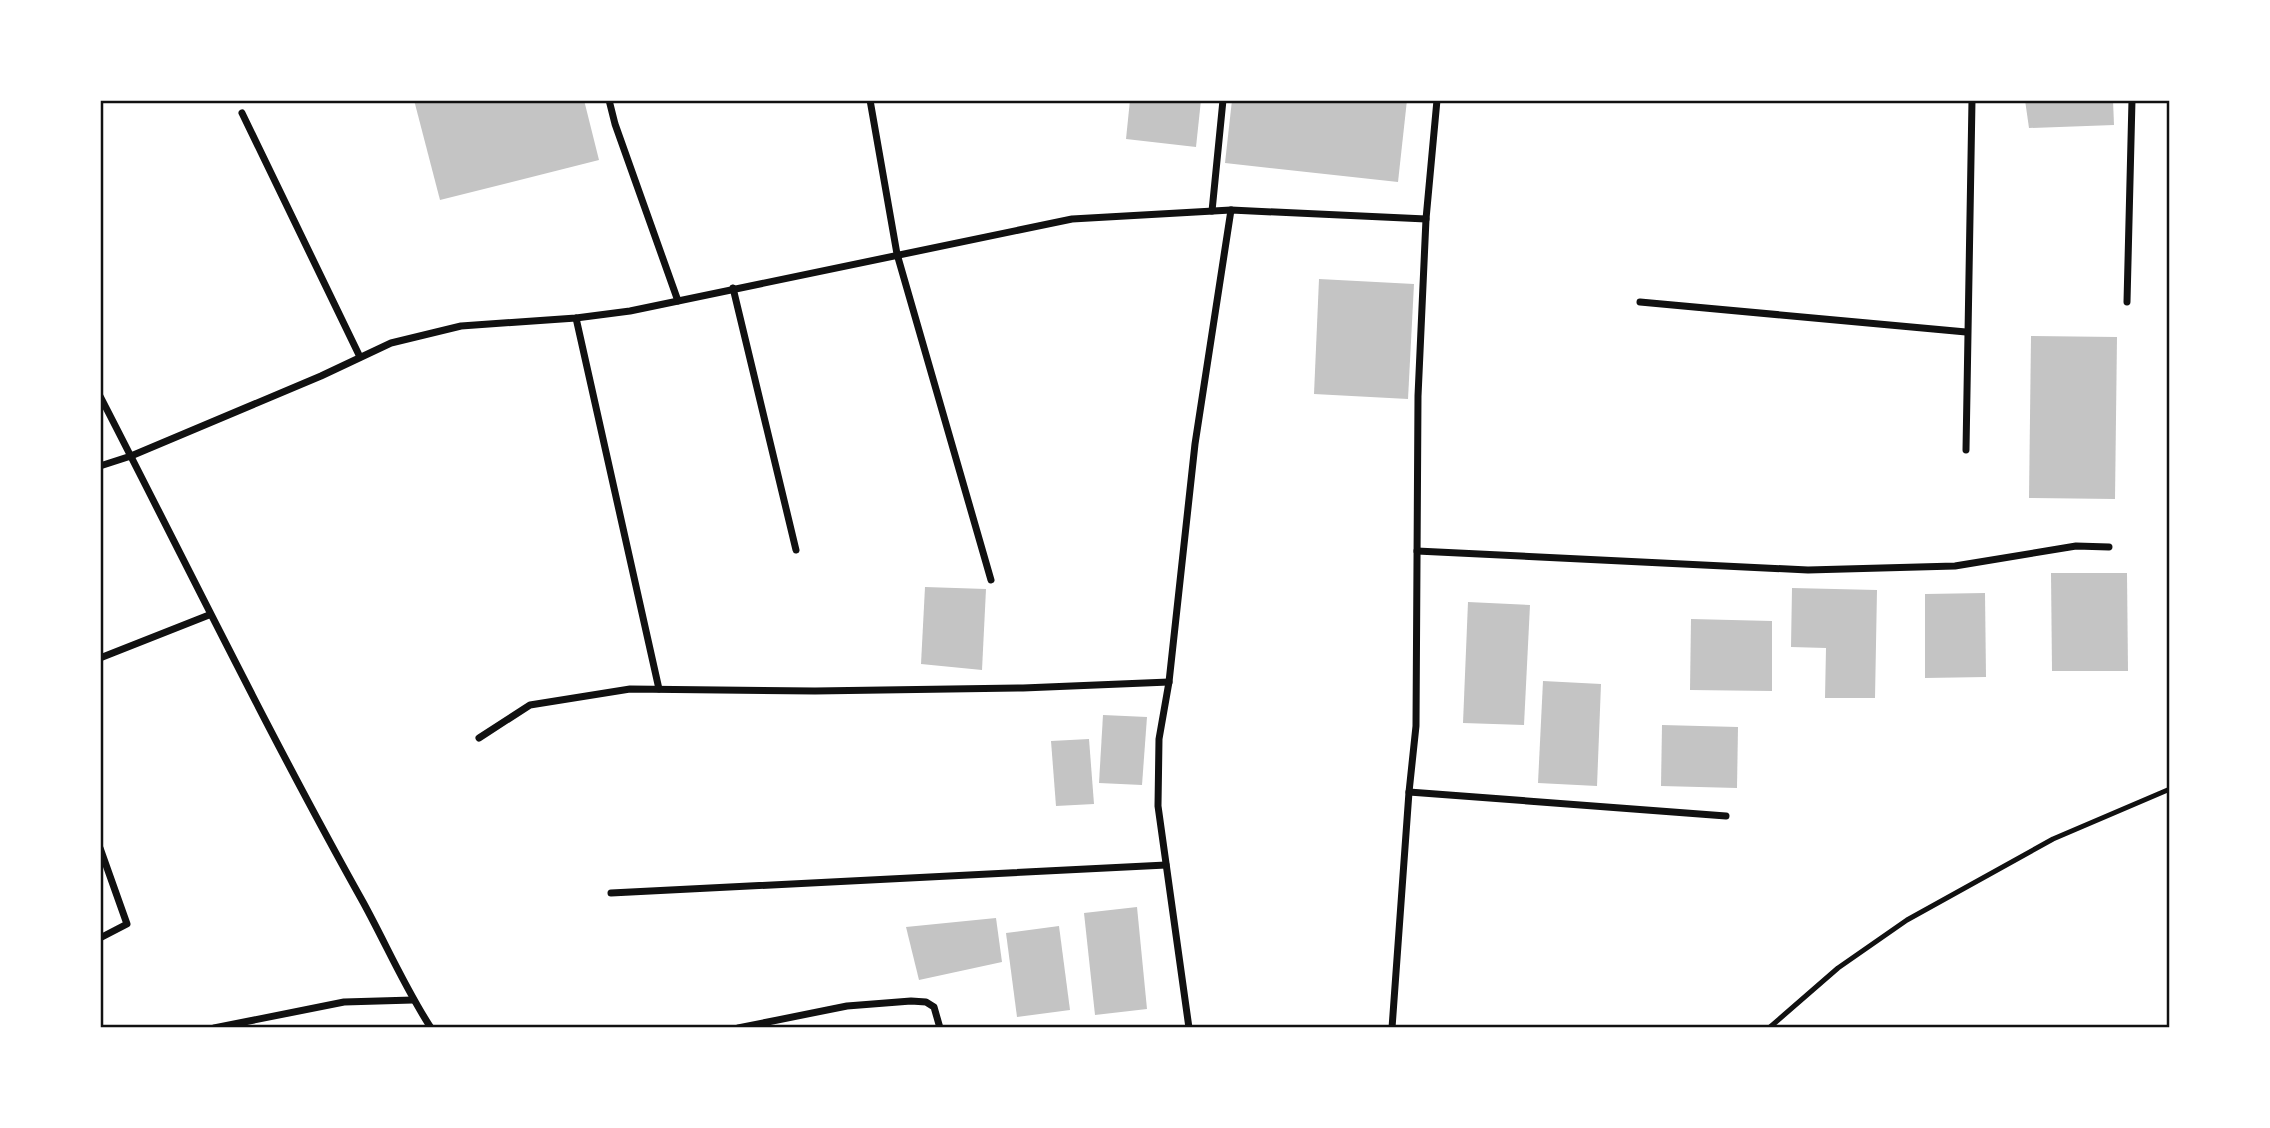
<svg xmlns="http://www.w3.org/2000/svg" width="2270" height="1128" font-family="Montserrat,sans-serif">
	<rect width="100%" height="100%" fill="#fff"/>
	<g fill="#c4c4c4">
		<polygon points="414,100 584,100 599,160 440,200"/>
		<polygon points="1130,100 1201,100 1196,147 1126,139"/>
		<polygon points="1232,100 1407,100 1398,182 1225,163"/>
		<polygon points="2025,100 2113,100 2114,125 2029,128"/>
		<polygon points="1319,279 1414,284 1408,399 1314,394"/>
		<polygon points="2031,336 2117,337 2115,499 2029,498"/>
		<polygon points="2051,573 2127,573 2128,671 2052,671"/>
		<polygon points="925,587 986,589 982,670 921,664"/>
		<polygon points="1792,588 1877,590 1875,698 1825,698 1826,648 1791,647"/>
		<polygon points="1985,593 1986,677 1925,678 1925,594"/>
		<polygon points="1468,602 1530,605 1524,725 1463,723"/>
		<polygon points="1691,619 1772,621 1772,691 1690,690"/>
		<polygon points="1543,681 1601,684 1597,786 1538,783"/>
		<polygon points="1103,715 1147,717 1142,785 1099,783"/>
		<polygon points="1662,725 1738,727 1737,788 1661,786"/>
		<polygon points="1089,739 1094,804 1056,806 1051,741"/>
		<polygon points="1137,907 1147,1009 1095,1015 1084,913"/>
		<polygon points="996,918 1002,962 919,980 906,927"/>
		<polygon points="1059,926 1070,1010 1017,1017 1006,933"/>
	</g>
	<g fill="none" stroke-linecap="round" stroke-linejoin="round">
		<polyline stroke="#111" stroke-width="5" points="1769,1028 1838,968 1907,920 2053,839 2170,789"/>
		<g stroke="#111" stroke-width="7">
			<polyline points="609,100 615,124 678,301"/>
			<polyline points="870,100 897,254 991,580"/>
			<polyline points="242,113 360,357"/>
			<polyline points="1212,211 1223,100"/>
			<polyline points="733,288 796,550"/>
			<polyline points="1640,302 1966,332"/>
			<polyline points="2127,302 2132,100"/>
			<polyline points="576,318 659,689"/>
			<path d="M 100,396 C 187,565 270,736 363,902 C 386,944 405,988 431,1028"/>
			<polyline points="1966,450 1972,100"/>
			<polyline points="100,466 131,456 321,376 391,343 461,326 576,318 630,311 1072,219 1231,210 1426,219"/>
			<polyline points="1417,551 1808,570 1955,566 2076,546 2109,547"/>
			<polyline points="100,658 209,615"/>
			<polyline points="479,738 530,705 630,689 815,691 1023,688 1169,682"/>
			<polyline points="1409,792 1726,816"/>
			<polyline points="100,848 127,924 100,938"/>
			<polyline points="611,893 1166,865"/>
			<polyline points="214,1028 344,1002 413,1000"/>
			<polyline points="738,1028 847,1006 911,1001 926,1002 934,1007 940,1028"/>
			<polyline points="1189,1028 1158,806 1159,739 1169,682 1195,444 1231,210"/>
			<polyline points="1392,1028 1409,792 1416,726 1418,396 1426,219 1437,100"/>
		</g>
	</g>
	<rect width="2270" height="1128" fill="none" stroke="#ffffff" stroke-width="203"/>
	<rect x="102" y="102" width="2066" height="924" fill="none" stroke="#111" stroke-width="2.5"/>
</svg>
